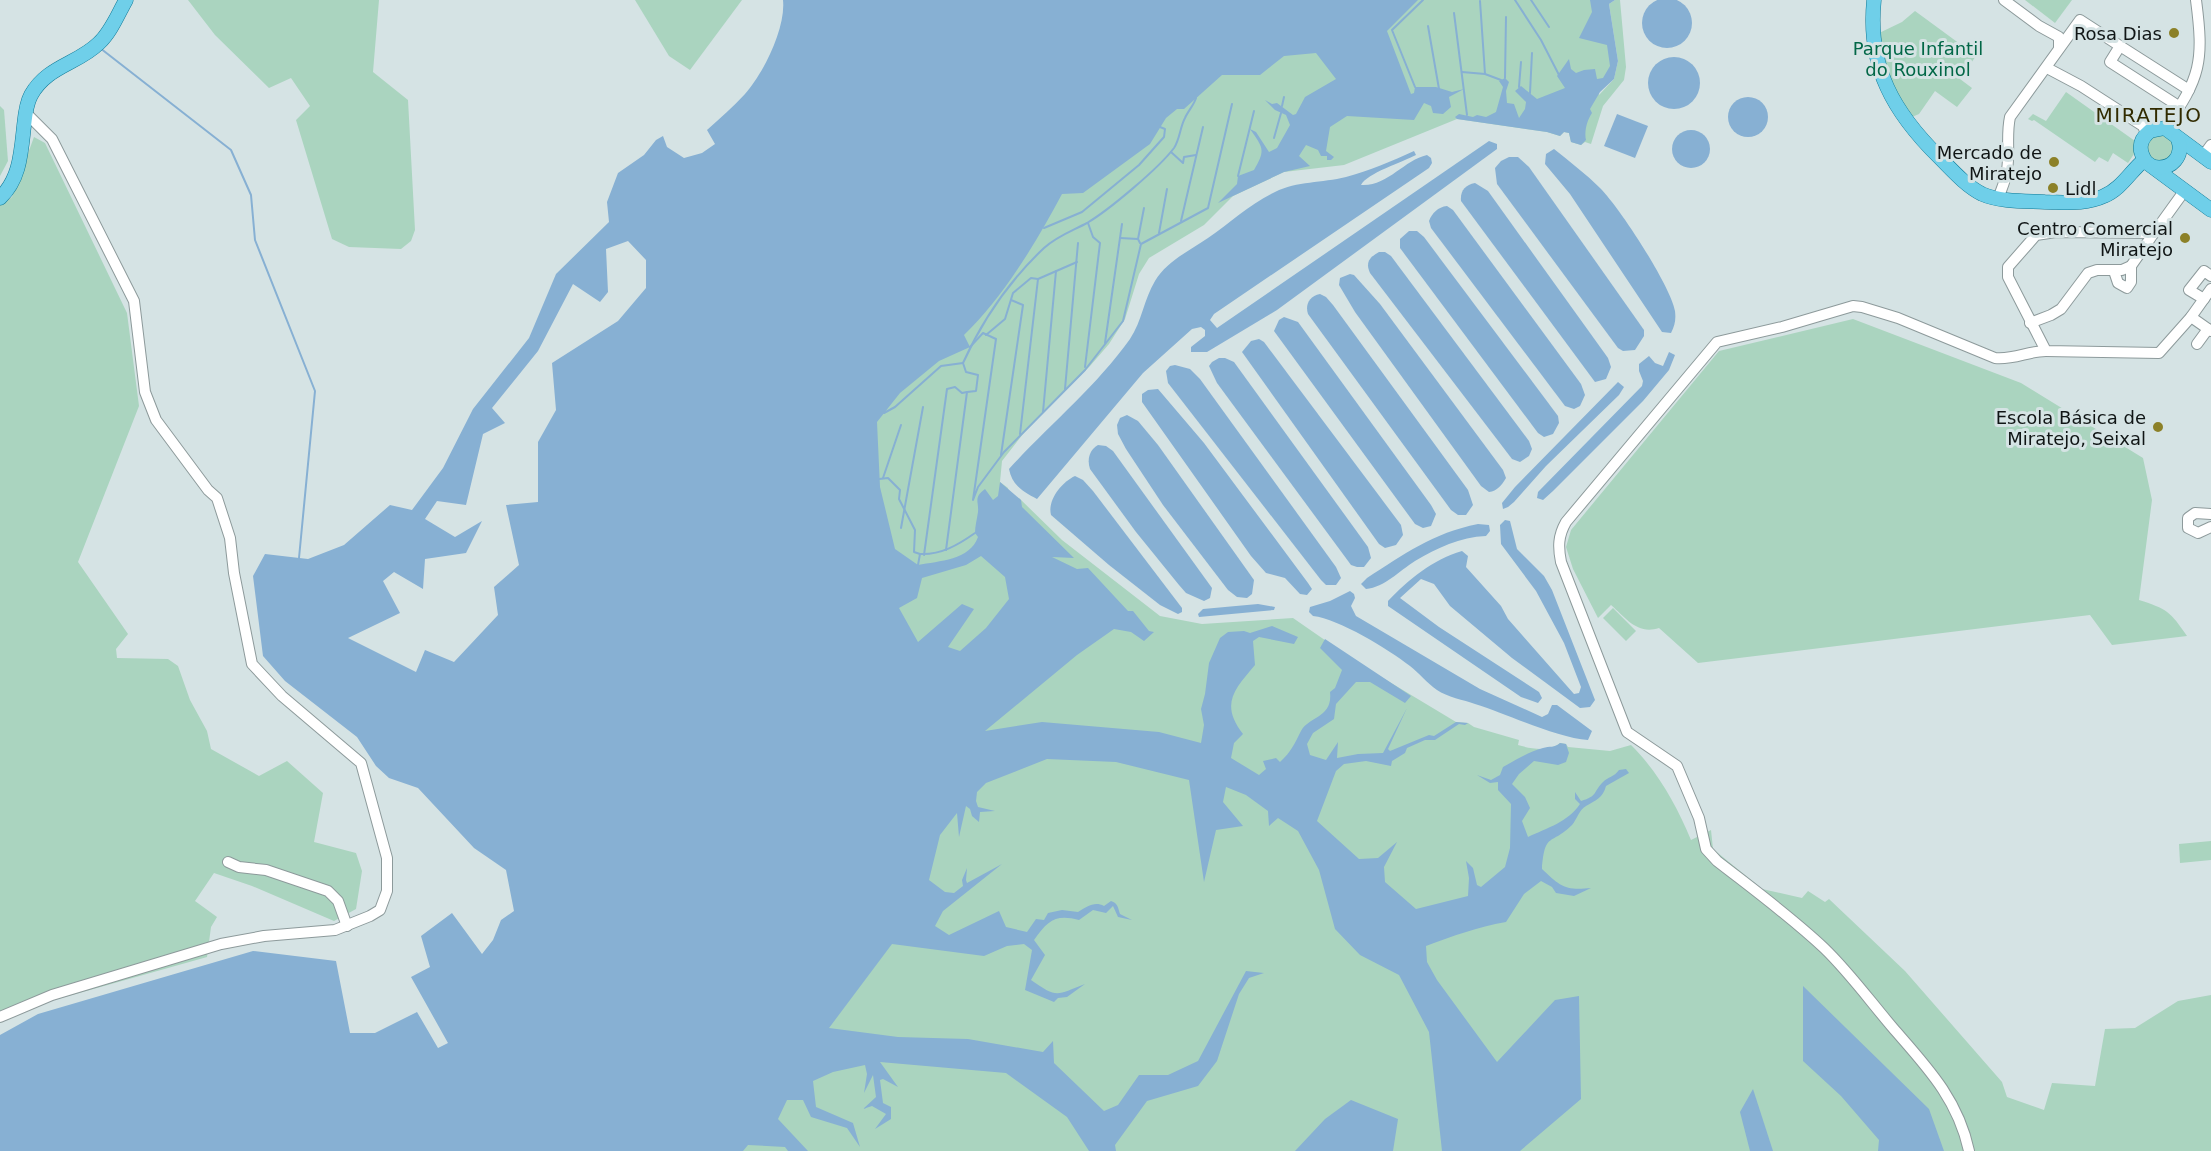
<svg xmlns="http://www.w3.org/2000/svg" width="2211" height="1151" font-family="'DejaVu Sans',sans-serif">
	<rect width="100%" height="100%" fill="#d5e3e4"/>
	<g fill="#aad4bf">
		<polygon points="188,0 379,0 373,72 408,100 415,230 411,241 401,249 349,247 332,239 296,120 310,106 291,78 269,88 215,35"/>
		<polygon points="635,0 742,0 690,70 669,56"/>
		<polygon points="1323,0 1598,0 1613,59 1605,79 1596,81 1599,95 1614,79 1618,61 1609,4 1615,0 1620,0 1626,67 1624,80 1603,106 1591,144 1585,142 1581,145 1571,142 1569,133 1564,132 1560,136 1547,132 1457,119 1344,165 1284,172 1233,196 1204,225 1149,258 1139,274 1125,319 1109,344 1090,366 1023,434 1002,461 1000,482 1008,488 1019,581 977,715 765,520 830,353"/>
		<polygon points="2025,0 2072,0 2055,23"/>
		<polygon points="1915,11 1960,44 1978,53 1960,79 1972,88 1957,107 1935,91 1919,114 1912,117 1883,75 1875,35 1902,22"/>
		<polygon points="2066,92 2135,141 2134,154 2128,163 2113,153 2108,162 2099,157 2095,162 2034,120 2032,121 2028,119 2033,114 2046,121"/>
		<polygon points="0,106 4,110 8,161 0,176"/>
		<polygon points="2154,134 2173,137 2173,158 2156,162 2147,155 2147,141"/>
		<polygon points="34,137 45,143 127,313 139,406 78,562 128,634 116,649 117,658 168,659 178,666 190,700 207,731 211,749 259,776 287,761 323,793 314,842 356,853 362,871 356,909 334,921 252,886 214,873 195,901 217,917 211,927 207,957 33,1006 0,1023 0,205 12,197"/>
		<path d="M 1853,319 L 2021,383 L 2143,458 L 2152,500 L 2139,600 C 2167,609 2170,611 2187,636 L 2112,645 L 2090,615 L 1698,663 L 1659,628 C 1637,635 1626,618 1611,605 L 1598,618 L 1573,569 L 1566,547 L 1571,530 L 1719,351 Z"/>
		<path d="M 1019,498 L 1062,540 L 1160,616 L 1202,624 L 1293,618 L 1358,663 L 1456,722 L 1468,723 L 1474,727 L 1519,740 L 1518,745 C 1531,749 1550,752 1560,743 L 1566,744 L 1568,747 L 1610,751 L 1631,745 C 1658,772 1676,804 1691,840 L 1711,830 L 1713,849 L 1762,889 L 1802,898 L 1808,891 L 1825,902 L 1829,899 L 1905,971 L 2002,1082 L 2007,1097 L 2044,1110 L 2052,1083 L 2095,1086 L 2105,1029 L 2135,1028 L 2178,1001 L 2211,995 L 2211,1151 L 516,1151 L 1007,706 Z"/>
		<polygon points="1613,608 1636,631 1626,641 1603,618"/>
		<polygon points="2211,841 2211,860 2180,863 2179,844"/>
	</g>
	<g fill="#87b0d3" fill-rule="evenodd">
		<circle cx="1667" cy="23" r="25"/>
		<path d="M 783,0 L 1418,0 L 1387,31 L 1411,94 L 1414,93 L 1415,87 L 1436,87 L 1452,92 L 1464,89 L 1449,97 L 1451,107 L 1443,114 L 1433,113 L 1431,106 L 1424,103 L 1414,120 L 1347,116 L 1330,127 L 1326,151 L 1334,157 L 1331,160 L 1327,160 L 1327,156 L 1321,156 L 1318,150 L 1306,145 L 1299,156 L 1310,166 L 1284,172 L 1218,203 L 1237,184 L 1238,176 L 1254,170 C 1266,149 1263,148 1250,129 L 1256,132 L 1269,152 L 1277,148 L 1290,125 L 1286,115 L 1275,110 L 1265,100 L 1272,104 L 1277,103 L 1293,115 L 1296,114 L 1305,97 L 1336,79 L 1316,53 L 1284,56 L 1260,75 L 1222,75 L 1184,109 L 1177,109 L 1166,118 L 1150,144 L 1083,193 L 1062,194 C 1037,241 1003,298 964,335 L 970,347 L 939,361 L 900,393 L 877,422 L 880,487 L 895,549 L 918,565 C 939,561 970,560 978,537 L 975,533 C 975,526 977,519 978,512 C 979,501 973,498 985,489 L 993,500 L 998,496 L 1000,482 L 1021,500 L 1022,507 L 1074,558 L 1052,557 L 1077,569 L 1088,568 L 1128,611 L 1133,611 L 1149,631 L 1154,632 L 1144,641 L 1131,632 L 1114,629 L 1077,655 L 985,731 L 1042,722 L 1159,732 L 1201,743 L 1204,725 L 1201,709 L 1205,694 L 1209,663 L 1220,638 L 1228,632 L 1244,631 L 1250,633 L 1272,626 L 1298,637 L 1294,644 L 1259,637 L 1253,641 L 1255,665 C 1234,690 1220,704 1243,734 L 1234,743 L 1231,758 L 1259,775 L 1266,769 L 1263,761 L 1276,758 L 1280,762 C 1291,752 1295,743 1301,731 C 1309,716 1333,718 1330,692 L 1335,688 L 1342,670 L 1320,648 L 1325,639 L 1411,696 L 1405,703 L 1370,682 L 1356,682 L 1336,704 L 1334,719 L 1313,733 L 1307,744 L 1310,755 L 1326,760 L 1338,742 L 1337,758 L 1358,754 L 1383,753 L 1407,708 L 1388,749 L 1390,751 L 1429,735 L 1434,736 L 1456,722 L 1468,723 L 1465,725 L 1459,724 L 1435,740 L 1425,740 L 1407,748 L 1405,753 L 1392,761 L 1391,766 L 1366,761 L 1344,764 L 1336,771 L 1317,821 L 1359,859 L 1378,858 L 1397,842 L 1384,867 L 1385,882 L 1416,909 L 1468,896 L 1469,878 L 1466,861 L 1473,868 L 1477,885 L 1481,887 L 1505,867 L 1510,848 L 1511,804 L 1498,790 L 1498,782 L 1490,783 L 1477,775 L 1491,780 L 1500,775 L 1503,767 C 1516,760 1528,752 1543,748 C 1549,746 1555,748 1560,743 L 1566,744 L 1569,753 L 1566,762 L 1558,765 L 1534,761 L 1519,774 L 1512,784 L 1525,797 L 1530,808 L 1522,821 L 1528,837 C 1547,828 1568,822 1580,804 L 1575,799 L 1575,792 L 1581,801 C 1598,796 1593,792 1603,782 C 1608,777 1614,777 1619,770 L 1626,769 L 1629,773 L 1606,786 C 1603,798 1596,800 1586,806 C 1579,810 1577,819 1572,825 C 1551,846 1545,831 1542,869 C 1560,886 1565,891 1591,888 L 1574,896 L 1556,893 L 1552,887 L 1541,881 L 1524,894 L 1506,922 C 1477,927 1453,936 1426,946 L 1427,962 L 1437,980 L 1497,1062 L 1555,1000 L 1579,996 L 1581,1099 L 1520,1151 L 1442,1151 L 1429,1032 L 1399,975 L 1360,955 L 1335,929 L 1319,870 L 1298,831 L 1278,818 L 1269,826 L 1268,811 L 1246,795 L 1226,787 L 1223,802 L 1243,826 L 1216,830 L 1204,882 L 1189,780 L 1116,762 L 1047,759 L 986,783 L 977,792 L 976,801 L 978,807 L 995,811 L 980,812 L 979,822 L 972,816 L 970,809 L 966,806 L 959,837 L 957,813 L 940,835 L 929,880 L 945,892 L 954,893 L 963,886 L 962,880 L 967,868 L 966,880 L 967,883 L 1002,864 L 943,911 L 935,926 L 949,935 L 999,911 L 1006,927 L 1027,932 L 1036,919 L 1044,920 L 1048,913 L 1062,910 L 1078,912 C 1087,907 1094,901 1104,906 L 1111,901 C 1118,903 1118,908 1120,914 L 1132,920 L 1118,917 L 1113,906 L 1106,913 L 1093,910 L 1079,920 C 1056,914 1048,920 1034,940 L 1045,955 L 1031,980 C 1058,999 1056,995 1085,984 L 1067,997 L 1058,998 L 1054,1002 L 1025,990 L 1032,950 L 1024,944 L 1007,946 L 984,956 L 892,944 L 829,1028 L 898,1037 L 968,1039 L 1043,1052 L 1053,1041 L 1054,1063 L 1104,1111 L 1118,1105 L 1139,1075 L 1168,1075 L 1198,1061 L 1246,971 L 1264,973 L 1249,978 L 1239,994 L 1217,1061 L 1198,1086 L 1147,1101 L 1115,1145 L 1116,1151 L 1089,1151 L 1067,1117 L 1006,1073 L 880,1062 L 898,1087 L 883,1079 L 880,1080 L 883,1103 L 891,1107 L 891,1119 L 875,1129 L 886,1114 L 872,1106 L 863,1109 L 876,1097 L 873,1075 L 864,1093 L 867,1074 L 865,1065 L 833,1072 L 813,1081 L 816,1107 L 853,1123 L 860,1147 L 847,1128 L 811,1117 L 803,1100 L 787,1100 L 778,1119 L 808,1151 L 788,1151 L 785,1147 L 748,1145 L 743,1151 L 0,1151 L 0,1035 L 38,1014 L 253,951 L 336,961 L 350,1033 L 375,1033 L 417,1012 L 438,1048 L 448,1043 L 411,977 L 430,967 L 421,936 L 452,913 L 482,954 L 493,940 L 501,920 L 514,911 L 506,870 L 474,848 L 418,788 L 389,778 L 376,766 L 357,737 L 285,681 L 263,656 L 253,576 L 265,554 L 308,559 L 344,545 L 390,505 L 412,510 L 443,468 L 473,409 L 529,338 L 556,274 L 609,222 L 607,202 L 618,173 L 644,155 L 656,140 L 663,136 L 667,147 L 684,158 L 702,153 L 715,144 L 707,130 C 720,118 733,107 745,94 C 763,74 786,28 783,0 ZM 628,241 L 646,260 L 646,288 L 618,321 L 552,363 L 556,410 L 538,442 L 538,502 L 506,505 L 519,565 L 494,587 L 498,615 L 454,662 L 425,650 L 416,672 L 348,638 L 400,613 L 383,581 L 394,572 L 423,589 L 425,559 L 466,553 L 482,521 L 455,537 L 425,519 L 437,501 L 466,505 L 483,434 L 505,423 L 492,408 L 538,351 L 573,284 L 600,302 L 608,292 L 606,249 ZM 981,556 L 1005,577 L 1009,599 L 986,628 L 960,651 L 948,647 L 974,609 L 962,604 L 918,642 L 899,608 L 917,598 L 922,578 L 966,565 Z"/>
		<path d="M 1590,0 L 1615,0 L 1609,4 L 1618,61 L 1614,79 L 1600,92 L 1590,109 L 1592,113 C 1587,120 1584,132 1586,140 L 1581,145 L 1571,142 L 1569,133 L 1564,132 L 1560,136 L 1547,132 L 1457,119 L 1455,117 L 1459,114 L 1473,117 L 1477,115 L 1486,117 L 1496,112 L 1503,87 L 1499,81 L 1505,78 L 1509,82 L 1506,91 L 1507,103 L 1514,104 L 1519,118 L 1525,109 L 1526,102 L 1515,91 L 1521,86 L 1537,99 L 1565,88 L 1557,76 L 1569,59 L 1571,69 L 1576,73 L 1584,70 L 1595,69 L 1597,79 L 1603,78 L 1610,66 L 1607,45 L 1579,38 L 1592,12 Z"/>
		<circle cx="1674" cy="83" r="26"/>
		<circle cx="1748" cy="117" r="20"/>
		<polygon points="1617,114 1648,126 1635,158 1604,146"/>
		<circle cx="1691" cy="149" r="19"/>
		<path d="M 1489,141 L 1497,144 L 1497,149 L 1277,310 L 1207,352 L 1191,352 L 1191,347 L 1205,336 L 1205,330 L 1201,327 L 1192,329 L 1143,373 L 1037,499 C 1023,492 1012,485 1009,469 C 1049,425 1095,388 1130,339 C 1142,321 1144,299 1155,281 C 1167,261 1189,251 1208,238 C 1230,223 1250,204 1275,192 C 1297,181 1322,183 1346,177 C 1369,171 1392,161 1414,151 L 1416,155 C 1403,162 1367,173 1361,185 C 1387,187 1404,160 1427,155 L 1431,158 L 1432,163 L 1429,168 L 1214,314 L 1210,320 L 1217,328 Z"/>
		<path d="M 1554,149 C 1570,162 1586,174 1600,188 C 1620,208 1670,285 1675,311 C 1676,320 1675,325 1671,333 L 1662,332 L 1570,194 L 1545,164 L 1546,154 Z"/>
		<polygon points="1509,157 1518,157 1529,167 1644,330 1644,336 1635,350 1623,351 1618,348 1497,184 1495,168 1501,161"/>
		<path d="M 1475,183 L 1488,191 L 1608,358 L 1611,367 L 1606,379 L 1595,382 L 1461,201 C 1460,191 1465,185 1475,183 Z"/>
		<path d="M 1447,206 L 1453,210 L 1581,384 L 1585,395 L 1580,406 L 1574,409 L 1565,406 L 1431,228 L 1429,221 C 1432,213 1438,207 1447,206 Z"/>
		<polygon points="1409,231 1417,231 1424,237 1558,416 1559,423 1553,434 1544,437 1538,433 1400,248 1400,239"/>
		<path d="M 1379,252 L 1385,252 L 1391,256 L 1529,441 L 1532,449 L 1529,456 L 1520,462 L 1512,459 L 1370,273 C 1365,262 1370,257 1379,252 Z"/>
		<path d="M 1350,274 L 1354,275 L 1380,304 L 1503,470 L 1506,478 C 1502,485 1497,491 1489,492 L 1481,486 L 1355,312 L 1339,285 L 1340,278 Z"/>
		<path d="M 1320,294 L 1326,297 L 1333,305 L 1468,490 L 1473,505 L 1466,515 L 1458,515 L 1451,510 L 1308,314 C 1305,305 1309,296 1320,294 Z"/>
		<polygon points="1284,317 1298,322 1431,505 1436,514 1431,526 1423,528 1415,524 1274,331 1279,320"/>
		<polygon points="1259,339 1264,342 1401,525 1403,535 1396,545 1385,548 1379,544 1242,352 1251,341"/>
		<polygon points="1669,352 1675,355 1669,370 1643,401 1553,491 1543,500 1537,498 1538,492 1642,386 1643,381 1639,371 1639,364 1649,356 1655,363 1663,366"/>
		<polygon points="1219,358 1225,358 1234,362 1368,547 1371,558 1364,567 1357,567 1351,565 1217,383 1209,366 1212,362"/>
		<polygon points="1175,365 1190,369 1200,379 1336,567 1341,578 1336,585 1326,585 1321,580 1168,383 1166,371 1170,366"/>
		<polygon points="1618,382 1624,387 1619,395 1546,466 1514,502 1508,507 1503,509 1502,503 1515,487"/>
		<polygon points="1158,389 1204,443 1308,583 1312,589 1307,595 1300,594 1285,578 1266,573 1251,556 1142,402 1142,394 1148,390"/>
		<polygon points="1127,415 1138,421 1158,445 1254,580 1252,594 1247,598 1237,597 1228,590 1163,505 1126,449 1118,434 1117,425 1120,418"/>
		<path d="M 1098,445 L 1106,446 L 1113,451 L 1212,588 L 1210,598 L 1204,601 L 1186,593 L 1179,585 L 1136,532 L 1090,469 C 1087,460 1089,450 1098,445 Z"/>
		<path d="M 1075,476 L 1083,480 L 1093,491 L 1182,608 L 1182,612 L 1178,614 L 1160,605 L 1109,565 L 1051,515 C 1047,500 1062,482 1075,476 Z"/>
		<path d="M 1505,520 L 1510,521 L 1517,549 L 1544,576 L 1552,590 L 1595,700 L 1590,707 L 1580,708 L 1512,658 L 1450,606 L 1434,584 L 1421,579 L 1400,598 L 1439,627 L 1539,692 L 1542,698 L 1538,703 L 1521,697 L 1388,606 L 1388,601 C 1409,579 1432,560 1462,551 L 1468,556 L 1466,567 L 1501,606 L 1508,619 L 1574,694 L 1579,693 L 1581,687 L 1564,643 L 1536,591 L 1501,544 L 1500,525 Z"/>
		<path d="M 1478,524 L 1489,525 L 1490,531 L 1486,536 C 1460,537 1437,548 1415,561 C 1399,571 1385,587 1366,589 L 1361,584 L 1367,578 C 1404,554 1433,533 1478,524 Z"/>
		<path d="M 1350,591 L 1354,594 L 1355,598 L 1351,606 L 1356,616 L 1480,689 L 1542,717 L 1548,714 L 1552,705 L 1557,705 L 1592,731 L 1588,740 C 1557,738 1507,714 1475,704 C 1464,700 1447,697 1437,690 C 1427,683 1419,673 1410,666 C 1388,649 1339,619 1313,616 L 1309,612 L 1310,607 L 1330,601 Z"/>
		<polygon points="1258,604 1275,607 1274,610 1199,617 1198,614 1203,609"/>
		<polygon points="1803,986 1929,1109 1944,1151 1878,1151 1879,1140 1841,1096 1803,1061"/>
		<polygon points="1753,1089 1773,1151 1750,1151 1740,1112"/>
		<polygon points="1351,1100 1398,1119 1393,1151 1295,1151 1325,1119"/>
	</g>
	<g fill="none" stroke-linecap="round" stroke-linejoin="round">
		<g stroke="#87b0d3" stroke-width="2">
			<polyline points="1515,0 1541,40 1559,75"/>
			<polyline points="1531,0 1549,27"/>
			<polyline points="1480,1 1485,74"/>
			<polyline points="1454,13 1467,115"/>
			<polyline points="1428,26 1439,89"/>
			<polyline points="100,48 231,150 251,195 255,240 315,391 299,558"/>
			<polyline points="1462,72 1485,74 1501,80"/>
			<polyline points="1505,78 1506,17"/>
			<polyline points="1415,87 1392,30 1423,0"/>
			<polyline points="1519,87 1521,62"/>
			<polyline points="1530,93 1532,53"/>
			<polyline points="1282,106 1284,97"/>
			<polyline points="1274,138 1281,113"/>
			<polyline points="1171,152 1183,163 1184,157 1196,155"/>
			<polyline points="1238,176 1254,111"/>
			<polyline points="1181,221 1203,127"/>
			<polyline points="1044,228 1082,212 1139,165 1164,137 1165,129 1160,127"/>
			<polyline points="1159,233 1167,189"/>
			<polyline points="1120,238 1138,239"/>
			<polyline points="1140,243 1138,239 1144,208"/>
			<polyline points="986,335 1005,319 1013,293 1031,278 1038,279 1077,262"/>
			<polyline points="1105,343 1122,224"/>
			<polyline points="970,347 983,333 996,339 973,500 978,487 1004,452 1085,370 1123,321 1141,244 1208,208 1232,104"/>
			<polyline points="1085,367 1100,243 1093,237 1088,223"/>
			<polyline points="1065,389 1078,243"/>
			<polyline points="1043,412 1056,271"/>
			<polyline points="884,413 895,407 941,366 963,363"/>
			<polyline points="1020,434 1038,279"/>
			<polyline points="1001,455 1023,305 1011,300"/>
			<polyline points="883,478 901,425"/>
			<polyline points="879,479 888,478 900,490 899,499 915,530 914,552 920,554"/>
			<polyline points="901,528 923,407"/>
			<path d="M 946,550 L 967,392 L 976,391 L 978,375 L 966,372 L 963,363 C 982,321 1010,280 1044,248 C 1057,236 1072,231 1087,223 C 1109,210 1159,168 1174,148 C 1180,139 1180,127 1185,118 C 1188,111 1194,105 1196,98"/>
			<polyline points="924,555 947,389 955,387 962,393 967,392"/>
			<path d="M 918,565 L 920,554 C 941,555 958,545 975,533"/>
		</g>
		<g stroke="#8d9a9b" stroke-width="12">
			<g id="minor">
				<polyline points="2004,0 2039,26 2059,37 2059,48"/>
				<polyline points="2047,68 2081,86 2143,126 2146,134"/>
				<polyline points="2180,107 2110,62 2120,46 2189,90"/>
				<path d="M 2165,128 C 2201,78 2204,61 2196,0"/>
				<polyline points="2203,156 2211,145"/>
				<polyline points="2185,190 2154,233 2056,232 2036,235 2008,267 2008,277 2046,351 2159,353 2191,317 2211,289"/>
				<path d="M 1998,199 C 2001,190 2006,180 2007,170 C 2010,152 2006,135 2010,117 L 2080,20 L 2120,46"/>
				<polyline points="2114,271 2118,283 2127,288 2131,282 2131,266"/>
				<polyline points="2204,299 2189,290 2204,271 2211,276"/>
				<polyline points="2191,317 2211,331"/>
				<polyline points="2030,323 2051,315 2061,309 2088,273 2097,270 2122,270 2131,266 2154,233"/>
				<polyline points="2197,344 2208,329"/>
				<polyline points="2211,514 2195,513 2188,518 2188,528 2198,533 2211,527"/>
				<polyline points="228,862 239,867 266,870 328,891 338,901 347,926"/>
				<polyline points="0,1017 52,995 221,944 264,936 335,930 370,916 380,910 387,891 387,858 361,763 282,696 252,664 234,573 230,538 217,498 208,490 156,420 145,392 134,301 52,139 25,112"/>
				<path d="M 1969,1151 C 1958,1099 1927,1067 1893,1028 C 1870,1001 1849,972 1824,948 C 1790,916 1753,889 1717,861 L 1706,849 L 1699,818 L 1677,766 L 1627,732 L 1561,562 C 1558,547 1558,536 1566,522 L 1717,342 L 1782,327 L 1853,306 L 1862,307 L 1898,318 L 1995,358 C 2014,360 2028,351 2046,351"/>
			</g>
		</g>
		<g stroke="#0f7996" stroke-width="15">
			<g id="major">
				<path d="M 1874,0 C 1867,67 1894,113 1940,158 C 1952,170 1966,186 1982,194 C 2000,202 2025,201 2045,202 C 2064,202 2085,205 2104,196 C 2121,189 2130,172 2144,160"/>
				<path d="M 2211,162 L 2165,128 L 2150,131 C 2139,140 2138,150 2146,162 L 2211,210"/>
				<path d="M 2154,167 C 2172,170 2184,156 2178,139"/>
				<path d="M 0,198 C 20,179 21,153 24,126 C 25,116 26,104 31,95 C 47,66 78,64 99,43 C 111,32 118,14 126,0"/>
			</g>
		</g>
		<use href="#minor" stroke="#fff" stroke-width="10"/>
		<use href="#major" stroke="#6fcfe9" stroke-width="14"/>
	</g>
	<g fill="#8c8128" stroke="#d5e3e4" stroke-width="2">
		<circle cx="2174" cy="33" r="6"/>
		<circle cx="2054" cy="162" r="6"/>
		<circle cx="2053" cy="188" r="6"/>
		<circle cx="2185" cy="238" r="6"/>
		<circle cx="2158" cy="427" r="6"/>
	</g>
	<g text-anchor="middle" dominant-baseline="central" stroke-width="6" stroke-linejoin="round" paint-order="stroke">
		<g font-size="18" fill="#101515" stroke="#d5e3e4" text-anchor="end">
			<text x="2162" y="33">Rosa Dias</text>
			<text x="2042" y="152">Mercado de<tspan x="2042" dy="21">Miratejo</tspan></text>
			<text x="2065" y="188" text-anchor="start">Lidl</text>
			<text x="2173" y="228">Centro Comercial<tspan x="2173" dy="21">Miratejo</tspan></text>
			<text x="2146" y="417">Escola Básica de<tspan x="2146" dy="21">Miratejo, Seixal</tspan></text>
		</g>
		<g font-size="18" fill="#026747" stroke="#d5e3e4">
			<text x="1918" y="48">Parque Infantil<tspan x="1918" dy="21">do Rouxinol</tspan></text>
		</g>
		<g font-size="20" letter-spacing="1.5" fill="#312b00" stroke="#d5e3e4">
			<text x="2149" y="115">MIRATEJO</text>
		</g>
	</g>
</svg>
